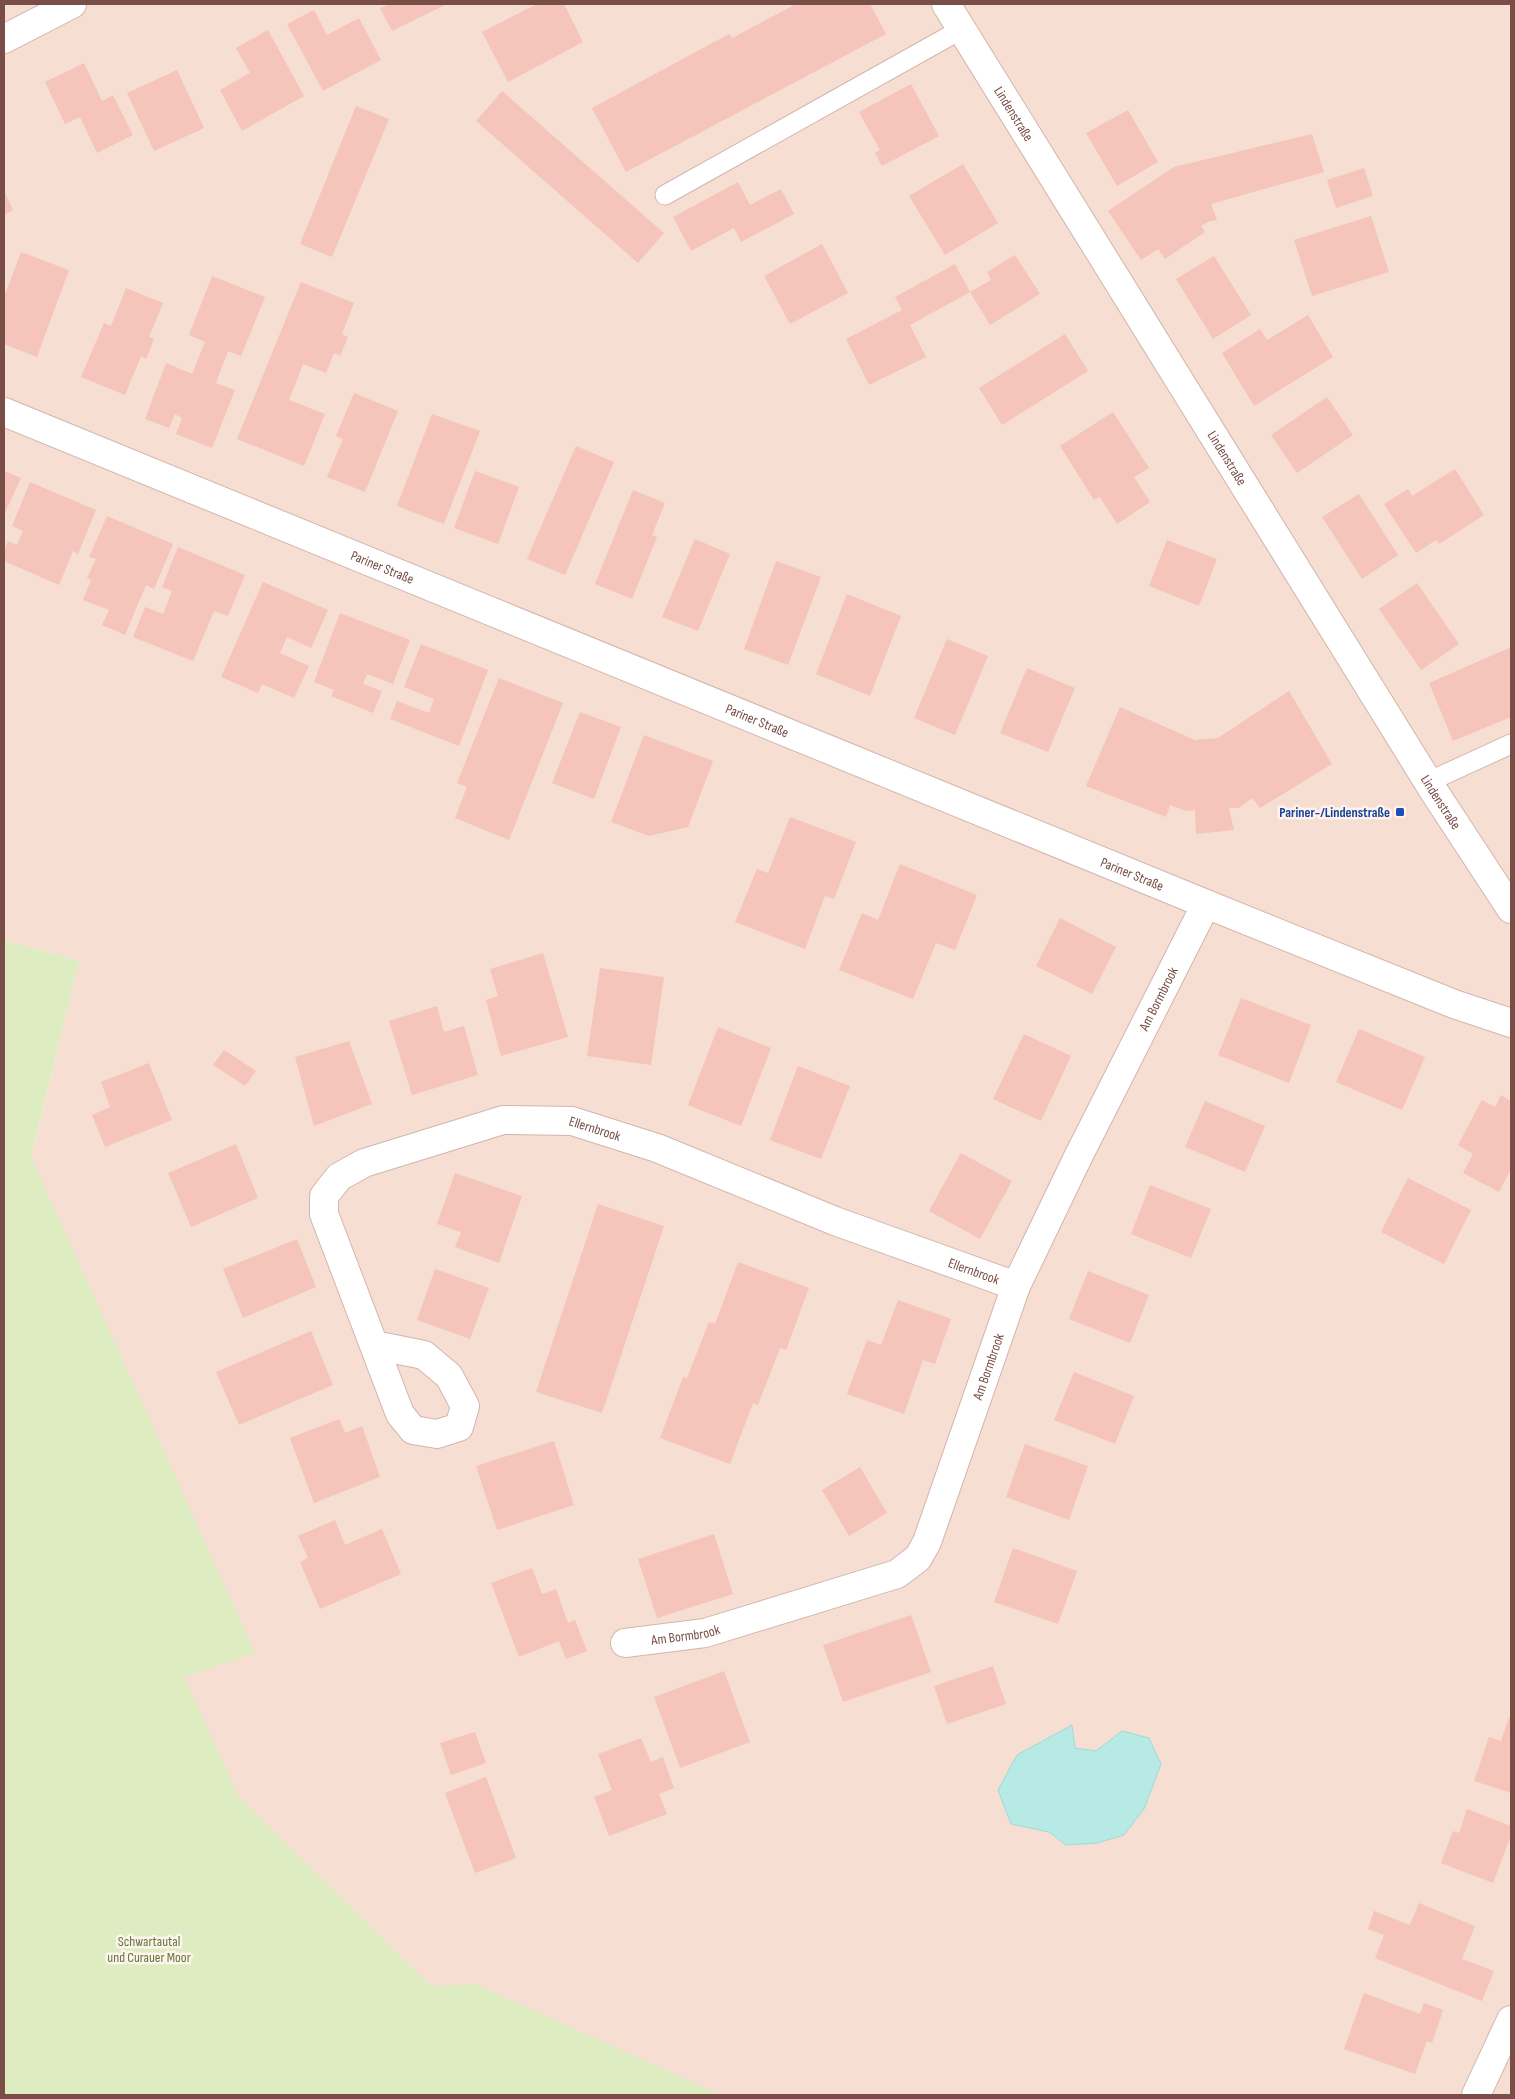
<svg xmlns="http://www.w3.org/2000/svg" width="1515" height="2099" font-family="'Sofia Sans Condensed',sans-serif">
	<rect width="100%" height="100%" fill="#feeee4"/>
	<polygon fill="#f6ded2" points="4,4 1511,4 1511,2095 541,2095 168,1727 4,1255 32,1154 79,961 4,940"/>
	<polygon fill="#ddedc1" points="4,940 79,961 31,1157 255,1653 184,1677 239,1797 431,1986 475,1984 721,2095 4,2095"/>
	<polygon fill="#b7e9e5" stroke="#9cdcd7" points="1072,1725 1075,1748 1096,1751 1122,1731 1149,1738 1161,1764 1144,1809 1124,1835 1097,1843 1066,1845 1049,1832 1011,1824 998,1790 1017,1755"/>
	<g fill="#f5c4ba">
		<polygon points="390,4 447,4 392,31 380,8"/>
		<polygon points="537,4 564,4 583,42 508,82 482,32"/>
		<polygon points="796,4 870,4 886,34 626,172 592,108 729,34 732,38"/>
		<polygon points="314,10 327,35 359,18 381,60 323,91 287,24"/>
		<polygon points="268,30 304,96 242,131 220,90 250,73 236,48"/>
		<polygon points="84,63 102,101 113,95 133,135 97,153 80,117 65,124 45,82"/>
		<polygon points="177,70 204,128 154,151 127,93"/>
		<polygon points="911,84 939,136 882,166 875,153 880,150 859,112"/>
		<polygon points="502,91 664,233 638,263 476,121"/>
		<polygon points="356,106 389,119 332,257 300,244"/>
		<polygon points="1128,110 1158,162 1117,186 1086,133"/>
		<polygon points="1312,134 1324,172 1211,204 1217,220 1210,221 1201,226 1205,232 1165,259 1158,249 1141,260 1108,211 1174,167"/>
		<polygon points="963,164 998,223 945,255 909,196"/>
		<polygon points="1364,168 1373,196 1336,208 1327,180"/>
		<polygon points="738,182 750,205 781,189 794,214 741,242 734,228 691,251 673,217"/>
		<polygon points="4,191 13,210 4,215"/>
		<polygon points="1371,216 1389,272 1312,296 1294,240"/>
		<polygon points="822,244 848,293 790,324 764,276"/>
		<polygon points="21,252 69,270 37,357 4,344 4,297"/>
		<polygon points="1015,255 1040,294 990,325 970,292 991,280 987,272"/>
		<polygon points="1214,256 1251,315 1213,339 1176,279"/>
		<polygon points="955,264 970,292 910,325 926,357 869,385 846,339 902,310 895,297"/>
		<polygon points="212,276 265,297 241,356 228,351 216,383 235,390 212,448 176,434 182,418 175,414 169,428 145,419 166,363 192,374 205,342 189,335"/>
		<polygon points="301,282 354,303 342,334 348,337 340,356 334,353 326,373 303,364 289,400 325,414 304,466 237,439"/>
		<polygon points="126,288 163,303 149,337 154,339 146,359 141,356 125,395 81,377 104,323 111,326"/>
		<polygon points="1308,315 1333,357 1254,406 1222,353 1260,329 1267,340"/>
		<polygon points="1065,334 1088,371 1002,425 979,388"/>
		<polygon points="354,393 398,411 365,492 327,477 343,439 336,436"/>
		<polygon points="1327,397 1353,435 1297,473 1271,435"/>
		<polygon points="1113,412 1149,468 1134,477 1150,502 1117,524 1100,497 1094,500 1060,446"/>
		<polygon points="432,414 480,431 444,524 397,506"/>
		<polygon points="576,446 614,462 565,575 527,559"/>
		<polygon points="1455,469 1484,515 1439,544 1436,540 1416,553 1384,504 1408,489 1412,496"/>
		<polygon points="4,471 21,478 4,515"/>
		<polygon points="475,471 519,487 498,544 454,528"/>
		<polygon points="30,482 96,510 78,554 73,551 59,585 4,561 4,552 8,541 17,545 23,531 12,526"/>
		<polygon points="633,490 665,503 652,535 657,537 632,599 595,584"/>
		<polygon points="1359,494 1398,555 1362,579 1322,517"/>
		<polygon points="107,516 173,544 154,589 146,585 125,635 102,625 109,610 83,600 91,580 87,578 96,559 89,557"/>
		<polygon points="695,539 730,554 698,631 662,617"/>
		<polygon points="1167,540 1217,559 1199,606 1149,586"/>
		<polygon points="178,547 245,575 228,616 214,611 193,661 133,637 145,607 163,614 172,591 162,587"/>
		<polygon points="776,561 821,577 788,665 744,649"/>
		<polygon points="263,582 328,610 311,648 287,637 280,653 309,666 294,698 262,684 258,693 221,677"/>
		<polygon points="1417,583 1459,644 1421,670 1379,609"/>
		<polygon points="847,594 901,616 870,696 816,674"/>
		<polygon points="340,613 410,640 393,684 367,674 363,684 382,691 373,713 331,696 334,690 314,682"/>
		<polygon points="947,639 988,656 955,735 914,718"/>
		<polygon points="421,644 488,670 459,746 390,719 397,701 429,713 434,699 404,687"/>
		<polygon points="1511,647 1511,717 1453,741 1429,683"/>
		<polygon points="1027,668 1075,688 1048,752 1000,733"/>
		<polygon points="499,678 563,703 509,840 455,818 467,787 457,783"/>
		<polygon points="1289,691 1332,764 1260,808 1252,798 1239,808 1229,808 1234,830 1196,834 1195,810 1186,811 1170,805 1166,817 1086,786 1120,707 1195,740 1218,738"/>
		<polygon points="580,712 621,727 594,799 552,783"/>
		<polygon points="644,735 713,761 688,827 649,836 611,822"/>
		<polygon points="790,817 856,842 834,899 825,896 805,949 735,922 757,869 768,873"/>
		<polygon points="900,864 977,895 955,950 936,943 913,999 839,970 862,913 878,920"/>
		<polygon points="1060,918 1116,947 1092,994 1036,966"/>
		<polygon points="543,953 568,1037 501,1056 486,1000 498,996 490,969"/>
		<polygon points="600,968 664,977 651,1065 587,1056"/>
		<polygon points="1241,998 1311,1025 1289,1083 1218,1055"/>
		<polygon points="437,1006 444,1032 464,1026 478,1075 412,1095 389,1021"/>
		<polygon points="718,1027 771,1048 741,1126 688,1105"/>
		<polygon points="1359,1029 1425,1057 1402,1110 1336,1082"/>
		<polygon points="1024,1034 1071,1056 1041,1121 993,1099"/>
		<polygon points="349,1041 372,1104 314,1126 295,1057"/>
		<polygon points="224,1050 256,1071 245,1086 213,1065"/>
		<polygon points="149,1063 172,1120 105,1147 92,1115 110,1107 101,1082"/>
		<polygon points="798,1066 850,1086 821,1159 770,1140"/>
		<polygon points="1501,1095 1511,1101 1511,1169 1499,1192 1463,1173 1473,1154 1458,1145 1482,1100 1495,1107"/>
		<polygon points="1205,1101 1265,1126 1245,1172 1185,1147"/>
		<polygon points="236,1144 258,1198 191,1227 168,1173"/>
		<polygon points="961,1153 1012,1181 980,1239 929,1211"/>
		<polygon points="455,1173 522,1196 499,1263 455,1247 461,1232 437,1224"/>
		<polygon points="1408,1178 1471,1210 1444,1264 1381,1232"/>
		<polygon points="1150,1185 1211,1209 1191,1258 1131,1234"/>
		<polygon points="598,1204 664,1226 602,1413 536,1392"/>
		<polygon points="297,1239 316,1287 243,1318 223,1269"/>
		<polygon points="738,1262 809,1288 786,1350 780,1348 758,1405 753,1403 730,1464 660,1438 683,1377 687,1378 709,1322 715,1324"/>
		<polygon points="435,1269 489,1288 470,1339 417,1320"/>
		<polygon points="1088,1271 1149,1295 1130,1343 1069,1319"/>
		<polygon points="898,1300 951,1319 935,1364 923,1360 904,1414 847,1394 867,1340 881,1345"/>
		<polygon points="311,1331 333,1385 239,1425 216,1372"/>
		<polygon points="1074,1372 1134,1396 1115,1444 1054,1420"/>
		<polygon points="339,1419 345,1433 362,1426 380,1477 314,1503 290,1438"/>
		<polygon points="554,1441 574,1505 497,1530 476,1466"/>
		<polygon points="1025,1444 1088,1466 1069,1520 1006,1497"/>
		<polygon points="860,1467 887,1513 849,1536 822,1490"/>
		<polygon points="335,1520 345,1545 382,1529 401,1574 320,1609 300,1562 308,1558 298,1536"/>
		<polygon points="714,1534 733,1594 657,1618 638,1559"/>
		<polygon points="1013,1548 1077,1571 1058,1624 994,1602"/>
		<polygon points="532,1568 542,1594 556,1589 568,1623 575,1620 587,1651 566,1659 559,1641 519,1657 491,1583"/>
		<polygon points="911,1615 931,1672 843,1702 823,1645"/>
		<polygon points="993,1666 1006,1704 947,1724 934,1686"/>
		<polygon points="724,1671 750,1742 680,1768 654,1697"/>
		<polygon points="1509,1718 1511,1718 1511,1793 1474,1781 1489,1737 1501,1741"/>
		<polygon points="475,1732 486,1763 451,1775 440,1743"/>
		<polygon points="641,1738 651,1762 663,1757 674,1788 659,1794 667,1814 609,1836 594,1797 612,1790 598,1754"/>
		<polygon points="486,1777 516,1858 475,1873 445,1793"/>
		<polygon points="1467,1809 1511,1826 1511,1835 1493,1883 1441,1863 1453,1831 1459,1833"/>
		<polygon points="1419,1903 1475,1926 1462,1959 1494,1971 1482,2001 1375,1958 1384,1935 1368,1929 1374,1911 1410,1925"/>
		<polygon points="1364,1993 1420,2014 1424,2003 1443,2010 1432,2043 1427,2041 1415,2074 1344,2049"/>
	</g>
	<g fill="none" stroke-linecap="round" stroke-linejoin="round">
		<g stroke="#d2b5ac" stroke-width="21">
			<g id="service">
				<polyline points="665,195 962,29"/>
				<polyline points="1428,782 1511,744"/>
			</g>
		</g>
		<g stroke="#d2b5ac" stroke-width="30">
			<g id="minor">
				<polyline points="4,39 72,4"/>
				<path id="s1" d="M 374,1345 L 424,1355 L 449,1376 L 465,1406 L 459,1427 L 437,1434 L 413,1430 L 400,1414 L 324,1214 L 324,1196 L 339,1177 L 364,1163 L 503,1120 L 572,1121 L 657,1148 L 835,1221 L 1016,1286"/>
				<path id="s2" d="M 625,1643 L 705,1633 L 897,1574 L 918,1558 L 927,1542 L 1016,1286 L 1078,1157 L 1206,904"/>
				<polyline points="1476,2095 1511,2020"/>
			</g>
		</g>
		<g stroke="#d2b5ac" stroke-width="30">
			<g id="tertiary">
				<path id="s3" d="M 946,4 L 1435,793 L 1511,909"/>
				<path id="s4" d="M 4,412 L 1206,904 L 1454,1004 L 1511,1023"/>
			</g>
		</g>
		<use href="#service" stroke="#fff" stroke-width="19"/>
		<use href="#minor" stroke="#fff" stroke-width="28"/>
		<use href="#tertiary" stroke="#fff" stroke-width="28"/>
	</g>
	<rect fill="#1a4fb4" stroke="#fff3ec" stroke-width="2" x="1395" y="807" width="10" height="10" rx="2.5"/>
	<g text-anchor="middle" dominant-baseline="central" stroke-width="5" stroke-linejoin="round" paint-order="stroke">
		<g font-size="14" fill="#784e47" stroke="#fff3ec">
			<text stroke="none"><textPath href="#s3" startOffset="129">Lindenstraße</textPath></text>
			<text stroke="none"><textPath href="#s3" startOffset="534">Lindenstraße</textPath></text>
			<text stroke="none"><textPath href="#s4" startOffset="409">Pariner Straße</textPath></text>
			<text stroke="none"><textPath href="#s4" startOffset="814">Pariner Straße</textPath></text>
			<text stroke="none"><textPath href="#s3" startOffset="939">Lindenstraße</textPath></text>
			<text stroke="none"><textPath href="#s4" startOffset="1219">Pariner Straße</textPath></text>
			<text stroke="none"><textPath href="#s2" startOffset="918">Am Bormbrook</textPath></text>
			<text stroke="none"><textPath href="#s1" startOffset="731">Ellernbrook</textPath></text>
			<text stroke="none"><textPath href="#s1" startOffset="1136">Ellernbrook</textPath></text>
			<text stroke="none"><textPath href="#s2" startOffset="512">Am Bormbrook</textPath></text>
			<text stroke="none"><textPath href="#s2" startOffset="61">Am Bormbrook</textPath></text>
		</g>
		<g font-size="14" font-weight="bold" fill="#164399" stroke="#fff3ec" text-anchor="end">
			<text x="1390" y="812">Pariner-/Lindenstraße</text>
		</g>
		<g font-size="14" fill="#5c793c" stroke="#fff3ec">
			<text x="149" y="1941">Schwartautal<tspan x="149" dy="16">und Curauer Moor</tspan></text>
		</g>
	</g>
	<rect width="1515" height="2099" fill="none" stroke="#784e47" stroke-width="10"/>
</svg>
